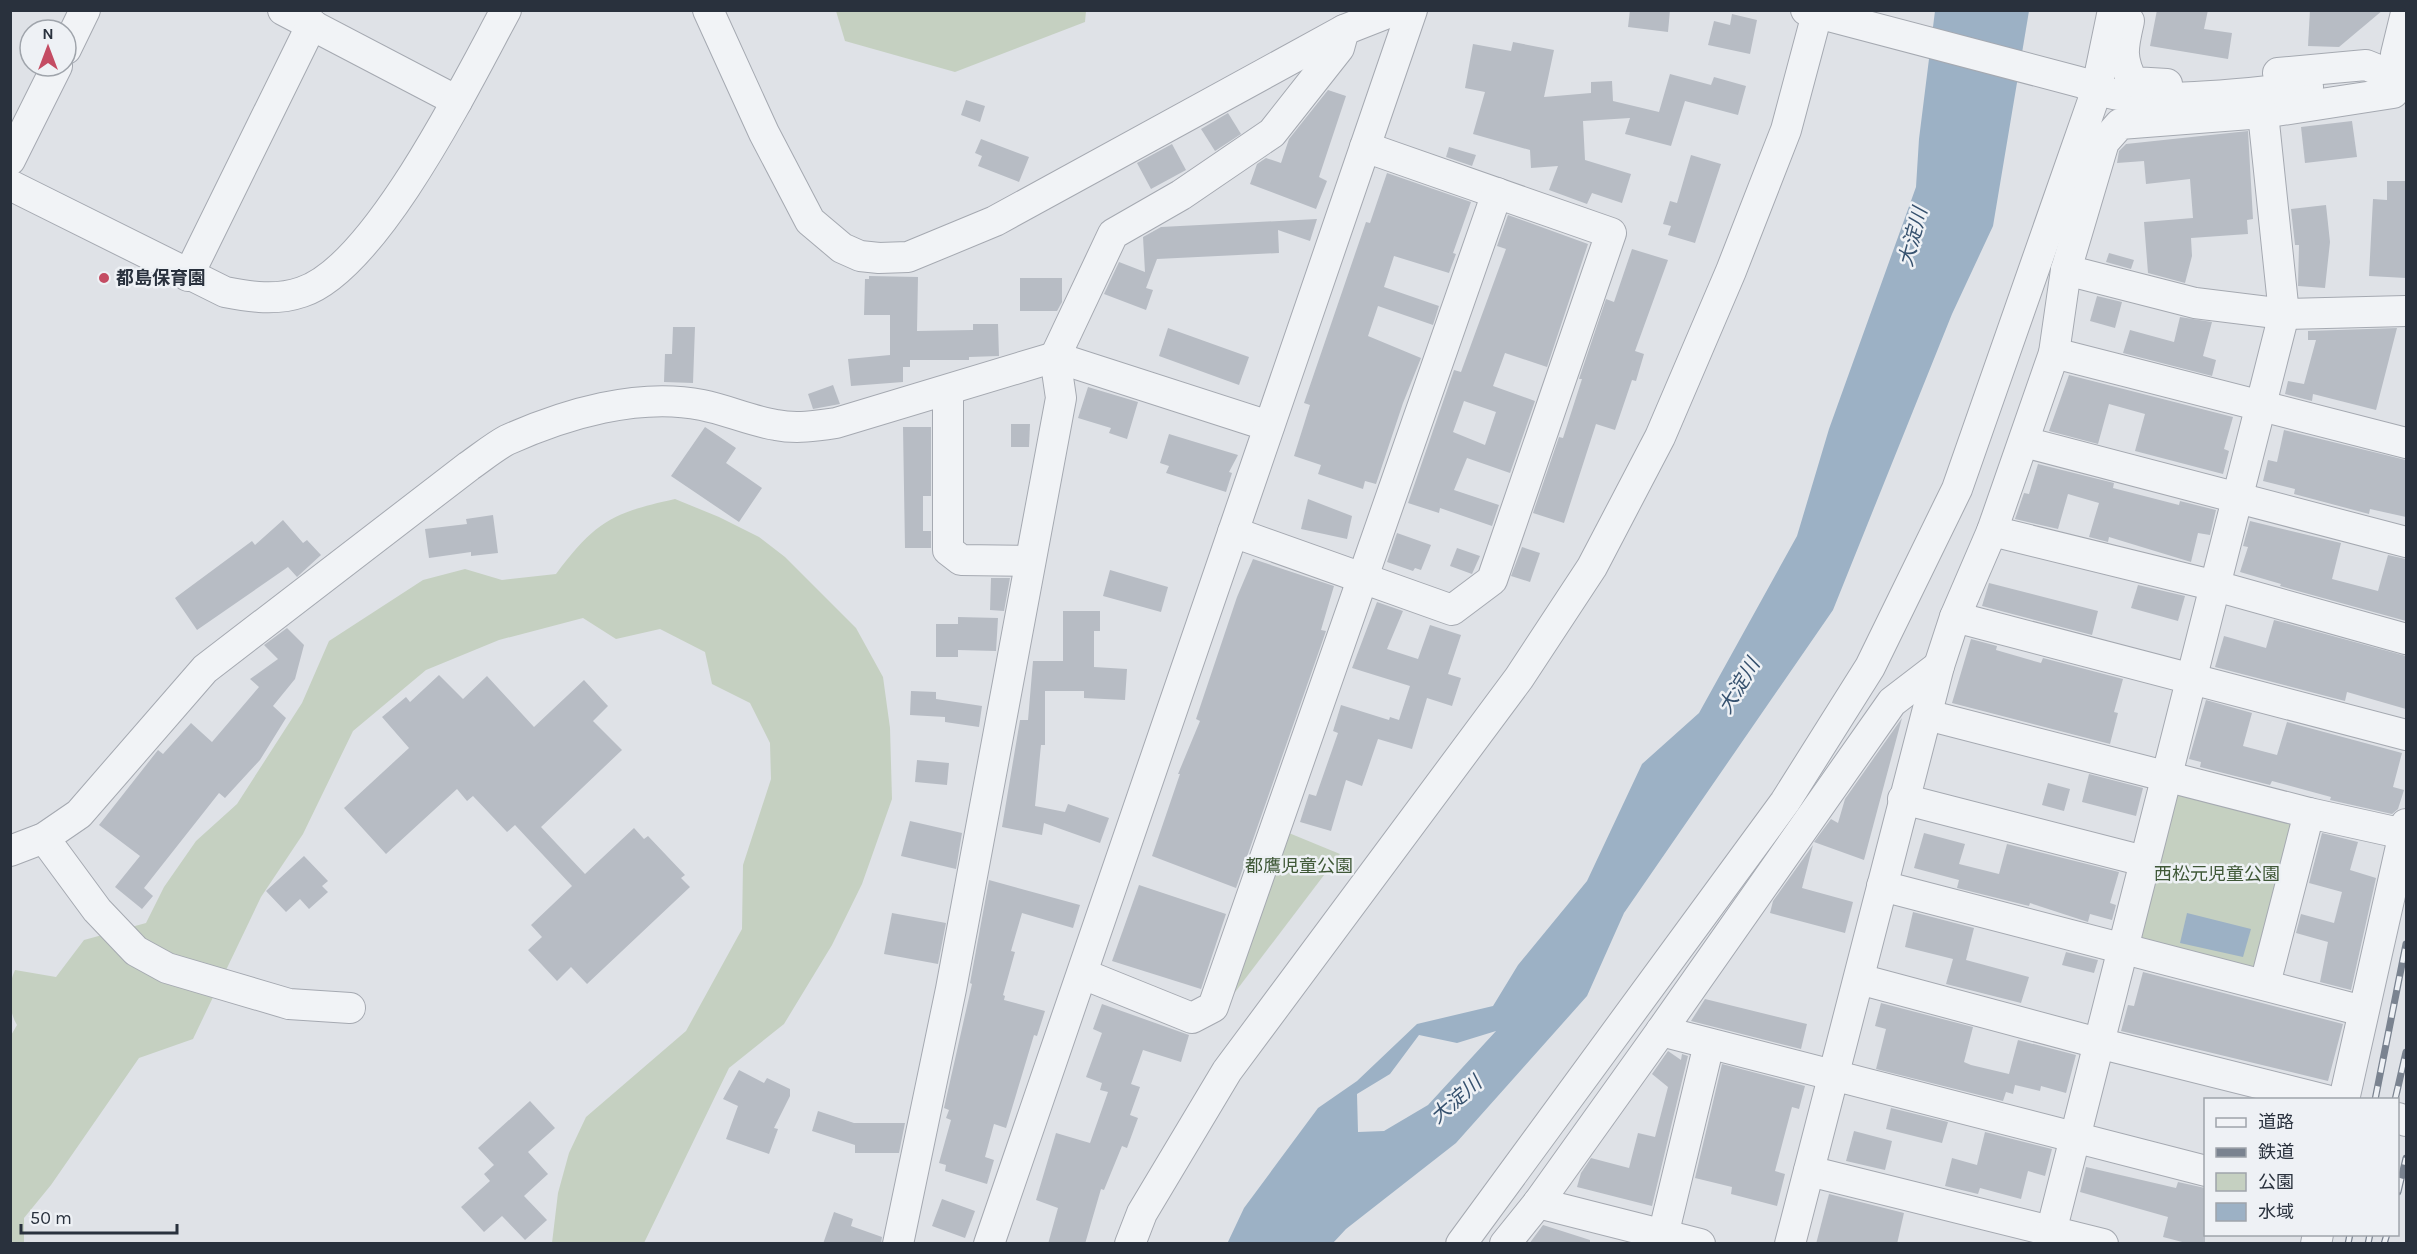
<svg xmlns="http://www.w3.org/2000/svg" width="2417" height="1254" font-family="Karla,'Noto Sans JP',sans-serif">
	<rect width="100%" height="100%" fill="#dfe2e7"/>
	<g fill="#c5d0c1">
		<polygon points="836,11 836,10 1086,11 1085,22 955,72 845,41"/>
		<path d="M 675,499 L 719,517 L 759,537 L 785,557 L 856,628 L 883,677 L 890,728 L 892,799 L 862,884 L 832,945 L 784,1024 L 729,1068 L 644,1243 L 552,1243 L 558,1193 L 569,1153 L 586,1117 L 686,1031 L 742,929 L 743,865 L 771,779 L 770,743 L 750,703 L 712,684 L 705,652 L 660,629 L 616,639 L 583,618 L 499,640 L 426,670 L 353,731 L 303,834 L 261,897 L 193,1039 L 139,1058 L 51,1185 L 24,1218 L 24,1243 L 11,1243 L 10,1037 L 17,1025 C 8,1010 7,987 15,970 L 56,977 L 84,940 L 146,923 L 164,887 L 196,841 L 237,804 L 302,703 L 329,641 L 423,580 L 465,569 L 502,580 L 556,574 C 596,521 612,513 675,499 Z"/>
		<polygon points="2166,775 2309,813 2265,984 2121,949"/>
		<polygon points="1284,831 1340,854 1223,1008"/>
	</g>
	<g fill="#9cb1c5" fill-rule="evenodd">
		<path d="M 1935,11 L 2029,11 L 1993,226 L 1952,314 L 1833,610 L 1624,913 L 1587,996 L 1456,1143 L 1346,1229 L 1333,1243 L 1227,1244 L 1244,1208 L 1318,1108 L 1357,1081 L 1417,1024 L 1493,1006 L 1518,965 L 1587,881 L 1642,764 L 1699,713 L 1797,536 L 1829,429 L 1916,187 L 1919,139 ZM 1496,1031 L 1428,1105 L 1384,1131 L 1358,1132 L 1357,1094 L 1390,1074 L 1419,1035 L 1457,1043 Z"/>
		<polygon points="2187,913 2251,929 2243,957 2180,943"/>
	</g>
	<g fill="#b7bcc4" fill-rule="evenodd">
		<polygon points="1630,10 1670,10 1668,32 1628,27"/>
		<polygon points="2157,10 2208,10 2204,29 2232,33 2228,59 2150,46"/>
		<polygon points="2310,10 2383,10 2339,47 2308,46"/>
		<polygon points="1732,14 1757,20 1750,54 1708,45 1714,21 1730,25"/>
		<polygon points="1513,42 1554,50 1544,97 1591,93 1591,82 1612,81 1613,101 1659,112 1670,74 1711,85 1714,77 1746,86 1738,115 1685,101 1671,146 1625,134 1630,118 1583,121 1585,160 1631,174 1622,203 1592,193 1587,204 1549,190 1558,166 1531,168 1530,150 1473,134 1485,92 1465,88 1473,44 1511,51"/>
		<polygon points="1328,90 1346,96 1319,177 1327,181 1316,209 1250,184 1257,164 1266,158 1281,163 1289,139"/>
		<polygon points="966,100 985,106 980,122 961,115"/>
		<polygon points="1228,113 1241,134 1215,151 1201,129"/>
		<polygon points="2352,121 2357,157 2305,163 2301,127"/>
		<polygon points="2248,131 2253,219 2247,220 2248,234 2191,238 2192,256 2185,283 2148,273 2144,222 2193,218 2190,179 2146,184 2144,161 2117,163 2119,151 2126,144"/>
		<polygon points="981,139 1029,157 1019,182 978,166 982,156 975,153"/>
		<polygon points="1172,144 1186,170 1151,189 1137,163"/>
		<polygon points="1449,147 1476,155 1472,166 1446,157"/>
		<polygon points="1691,155 1721,164 1695,243 1668,235 1671,226 1663,224 1670,201 1677,203"/>
		<polygon points="1387,173 1471,202 1453,253 1456,254 1449,273 1394,256 1384,287 1439,306 1433,325 1378,306 1368,336 1421,358 1403,403 1376,484 1365,481 1363,489 1318,474 1321,465 1294,456 1310,405 1304,403 1366,222 1370,223"/>
		<polygon points="2387,181 2406,181 2406,278 2369,276 2373,199 2387,200"/>
		<polygon points="2326,205 2330,242 2325,288 2298,286 2299,245 2295,245 2291,209"/>
		<path d="M 1508,215 L 1588,244 L 1547,367 L 1505,353 L 1493,386 L 1535,401 L 1510,473 L 1467,458 L 1454,490 L 1499,505 L 1492,526 L 1440,508 L 1439,513 L 1408,503 L 1454,370 L 1461,372 L 1506,249 L 1497,246 ZM 1464,401 L 1496,412 L 1485,445 L 1453,432 Z"/>
		<polygon points="1317,219 1310,241 1278,230 1279,253 1157,259 1146,288 1153,290 1146,310 1104,294 1119,262 1145,272 1143,237 1161,227"/>
		<polygon points="1632,249 1668,260 1635,351 1644,354 1636,381 1632,380 1615,430 1596,424 1564,523 1533,513 1559,437 1563,438 1582,379 1579,379 1606,299 1614,302"/>
		<polygon points="2109,253 2134,260 2131,269 2106,262"/>
		<polygon points="869,276 918,277 917,331 973,330 973,324 998,324 999,356 969,357 969,360 910,360 910,367 903,367 903,382 851,386 848,359 890,355 890,315 864,315 865,279 869,279"/>
		<polygon points="1020,278 1062,278 1062,302 1057,311 1020,311"/>
		<polygon points="2097,296 2122,302 2115,328 2090,321"/>
		<polygon points="2180,317 2212,322 2203,356 2216,360 2212,376 2123,353 2130,330 2174,342"/>
		<polygon points="673,327 695,327 693,383 664,382 665,354 672,354"/>
		<polygon points="1168,328 1249,357 1239,385 1159,356"/>
		<polygon points="2397,328 2376,410 2313,394 2312,401 2285,394 2288,381 2304,384 2316,340 2308,340 2308,331"/>
		<polygon points="2069,375 2233,417 2224,449 2229,451 2223,474 2135,451 2145,414 2109,404 2098,444 2049,431"/>
		<polygon points="833,385 840,404 813,409 808,394"/>
		<polygon points="1088,387 1138,402 1127,439 1109,433 1111,428 1078,418"/>
		<polygon points="1011,424 1030,424 1029,447 1011,447"/>
		<polygon points="705,427 736,448 726,463 762,488 739,522 671,476"/>
		<polygon points="903,427 931,427 931,496 923,496 923,531 931,531 931,548 905,548"/>
		<polygon points="2284,430 2406,460 2406,517 2370,509 2369,514 2294,494 2295,489 2263,481 2268,460 2277,462"/>
		<polygon points="1169,434 1238,455 1229,472 1232,473 1226,492 1166,473 1169,466 1160,463"/>
		<polygon points="2038,464 2114,483 2113,488 2179,505 2180,501 2216,510 2210,535 2198,533 2191,562 2109,537 2108,542 2089,537 2099,503 2068,494 2058,529 2015,519 2024,493 2029,494"/>
		<polygon points="1308,499 1352,516 1347,539 1301,529"/>
		<polygon points="493,515 498,553 471,556 471,552 429,558 425,529 467,524 466,519"/>
		<polygon points="283,520 303,543 307,540 321,555 297,577 288,567 197,630 175,598 252,541 255,545"/>
		<polygon points="2250,521 2341,543 2332,579 2378,591 2388,555 2406,559 2406,621 2280,586 2281,584 2240,572 2248,547 2243,546"/>
		<polygon points="1397,533 1431,545 1421,570 1415,568 1413,571 1387,562"/>
		<polygon points="1522,547 1540,553 1530,582 1511,576"/>
		<polygon points="1457,548 1480,556 1472,574 1450,566"/>
		<polygon points="1253,559 1334,586 1321,630 1326,631 1236,888 1152,856 1180,774 1178,774 1200,721 1196,719 1237,597"/>
		<polygon points="1110,570 1168,587 1161,612 1103,596"/>
		<polygon points="991,578 1010,578 1004,611 990,610"/>
		<polygon points="1989,583 2098,611 2092,635 1982,606"/>
		<polygon points="2138,585 2185,596 2178,621 2131,608"/>
		<polygon points="1377,602 1403,611 1387,649 1418,659 1430,625 1461,635 1448,674 1461,678 1452,706 1427,698 1412,749 1378,739 1362,786 1346,780 1331,831 1300,822 1309,794 1316,796 1338,733 1333,731 1341,705 1389,720 1390,717 1399,720 1410,686 1352,668"/>
		<polygon points="1063,611 1100,611 1100,631 1094,631 1094,667 1127,669 1125,700 1084,698 1084,691 1045,691 1045,745 1041,745 1035,806 1065,812 1068,804 1109,818 1100,843 1044,823 1042,835 1002,827 1020,720 1028,720 1033,661 1063,661"/>
		<polygon points="958,617 998,618 996,651 958,650 958,657 936,657 936,624 958,624"/>
		<polygon points="2274,620 2406,656 2406,709 2347,692 2345,701 2215,667 2224,636 2266,648"/>
		<polygon points="287,628 304,645 295,679 273,706 286,718 260,760 225,798 219,793 144,888 153,896 142,909 115,887 140,856 99,825 158,750 163,754 191,723 212,742 259,687 250,679 278,659 264,645"/>
		<polygon points="1971,639 1997,646 1996,650 2041,663 2043,658 2123,679 2114,712 2118,713 2110,744 1952,703"/>
		<polygon points="439,675 463,699 487,676 534,727 584,680 608,706 593,721 622,750 541,827 585,874 634,828 644,839 648,836 685,875 681,878 690,887 587,984 571,967 557,981 528,950 542,937 531,925 572,886 515,825 507,832 473,796 467,801 457,789 386,854 344,808 409,748 382,717 406,697 410,702"/>
		<polygon points="911,691 936,692 936,699 982,706 979,727 945,722 945,717 910,715"/>
		<polygon points="2206,700 2252,713 2243,746 2277,755 2287,722 2402,753 2393,787 2404,790 2398,809 2392,814 2330,800 2331,797 2272,781 2270,785 2200,767 2201,762 2189,759"/>
		<polygon points="1902,718 1864,860 1814,842 1831,819 1838,823 1845,799"/>
		<polygon points="917,760 949,763 947,785 915,782"/>
		<polygon points="2089,774 2143,788 2136,816 2082,802"/>
		<polygon points="2048,783 2070,789 2064,811 2042,805"/>
		<polygon points="910,821 962,833 956,869 901,856"/>
		<polygon points="1924,833 1965,844 1959,864 1999,874 2007,844 2119,872 2110,903 2116,905 2112,920 2090,914 2088,922 2030,903 2029,906 1957,888 1959,880 1914,868"/>
		<polygon points="2322,833 2358,842 2350,870 2376,878 2351,990 2320,982 2328,942 2296,933 2301,914 2334,923 2342,892 2309,883"/>
		<polygon points="1813,845 1802,888 1853,902 1845,933 1770,913 1773,901"/>
		<polygon points="304,856 328,881 322,886 328,892 309,909 300,899 286,912 266,891"/>
		<polygon points="989,880 1080,905 1073,928 1022,913 1011,951 1015,952 1003,995 1005,996 1004,1000 1045,1011 1037,1036 1034,1035 1006,1128 994,1124 985,1157 994,1160 987,1184 945,1171 946,1165 939,1163 951,1120 946,1118 949,1110 944,1108 972,984 970,983"/>
		<polygon points="1139,885 1226,914 1201,989 1112,961"/>
		<polygon points="1913,912 1974,928 1966,960 2029,977 2021,1003 1946,984 1953,959 1905,947"/>
		<polygon points="892,913 946,923 938,964 884,954"/>
		<polygon points="2066,952 2098,960 2094,973 2062,965"/>
		<polygon points="2143,972 2343,1024 2328,1081 2121,1031 2128,1005 2134,1006"/>
		<polygon points="1705,999 1807,1024 1801,1049 1691,1021"/>
		<polygon points="1881,1003 1973,1027 1964,1062 1971,1065 2009,1074 2018,1040 2076,1055 2066,1093 2041,1086 2040,1091 2015,1085 2013,1094 2006,1092 2003,1101 1876,1069 1886,1029 1875,1026"/>
		<polygon points="1102,1004 1189,1035 1181,1062 1143,1050 1131,1084 1140,1087 1130,1115 1138,1118 1127,1148 1122,1146 1104,1190 1101,1189 1085,1244 1048,1244 1058,1208 1036,1200 1056,1133 1090,1143 1108,1092 1100,1090 1102,1083 1086,1077 1102,1033 1093,1029"/>
		<polygon points="1668,1051 1681,1060 1682,1054 1688,1056 1652,1206 1577,1187 1581,1173 1591,1158 1629,1168 1638,1133 1655,1137 1668,1087 1652,1074"/>
		<polygon points="1722,1064 1805,1086 1799,1109 1792,1107 1775,1171 1785,1174 1777,1206 1731,1194 1732,1187 1695,1178"/>
		<polygon points="739,1070 764,1083 767,1078 790,1089 790,1096 774,1128 778,1129 769,1154 726,1139 738,1106 723,1099"/>
		<polygon points="530,1101 555,1128 528,1152 548,1174 524,1196 547,1220 525,1240 502,1216 484,1232 461,1207 490,1181 484,1174 494,1165 478,1148"/>
		<polygon points="1891,1108 1948,1122 1942,1143 1886,1129"/>
		<polygon points="818,1111 854,1123 905,1123 899,1153 855,1153 855,1145 812,1131"/>
		<polygon points="1854,1131 1892,1141 1885,1170 1846,1161"/>
		<polygon points="1985,1132 2052,1149 2045,1176 2028,1171 2021,1199 1980,1188 1978,1194 1945,1186 1952,1158 1977,1165"/>
		<polygon points="2086,1167 2176,1188 2178,1182 2205,1188 2205,1244 2190,1244 2163,1237 2168,1217 2080,1192"/>
		<polygon points="1829,1194 1904,1213 1897,1244 1816,1244"/>
		<polygon points="942,1199 975,1211 965,1238 932,1226"/>
		<polygon points="834,1212 853,1219 851,1226 882,1237 881,1244 823,1244"/>
		<polygon points="1543,1225 1590,1240 1590,1244 1529,1244"/>
	</g>
	<g fill="none" stroke-linecap="round" stroke-linejoin="round">
		<g stroke="#a5a9b1" stroke-width="32">
			<g id="minor">
				<polyline points="283,10 457,101"/>
				<polyline points="708,10 764,133 810,221 842,248 860,256 879,258 908,257 995,221 1344,30 1395,10"/>
				<path d="M 1806,10 L 2083,83 C 2124,111 2255,92 2308,87"/>
				<path d="M 2129,21 C 2123,47 2120,58 2133,82 L 2167,84"/>
				<polyline points="66,49 85,10"/>
				<polyline points="2278,73 2366,65 2401,79"/>
				<polyline points="10,160 57,66"/>
				<path d="M 10,185 L 225,292 C 251,297 276,301 302,292 C 376,268 468,80 506,10"/>
				<polyline points="2066,270 2195,303 2284,314 2406,311"/>
				<polyline points="188,276 312,24"/>
				<polyline points="2054,353 2406,443"/>
				<polyline points="948,391 948,550 961,560 1030,561"/>
				<polyline points="2024,442 2406,542"/>
				<polyline points="1992,531 2216,586 2406,639"/>
				<polyline points="1233,532 1452,610 1492,580 1611,233 1365,147"/>
				<polyline points="1955,617 2406,735"/>
				<polyline points="1927,715 2309,813 2404,834"/>
				<polyline points="1903,799 2144,861"/>
				<polyline points="44,838 97,910 136,951 167,968 289,1004 350,1008"/>
				<path d="M 10,851 L 44,838 L 79,814 L 205,669 L 469,466 C 482,457 494,447 507,440 C 565,414 639,392 702,405 C 727,410 751,421 776,425 C 796,429 816,426 836,423 L 1055,357 L 1269,426"/>
				<polyline points="1882,886 2363,1011"/>
				<polyline points="1083,974 1192,1018 1213,1007 1497,193"/>
				<polyline points="1859,979 2098,1043 2326,1100"/>
				<polyline points="2265,984 2309,813"/>
				<polyline points="1661,1031 2206,1171"/>
				<polyline points="2344,1100 2406,824"/>
				<polyline points="2398,1118 2406,1121"/>
				<polyline points="1809,1171 2103,1244"/>
				<polyline points="1538,1203 1700,1244"/>
				<polyline points="898,1244 951,989 1061,398 1055,357 1113,234 1181,195 1272,133 1339,48 1344,30"/>
				<polyline points="989,1244 1412,10"/>
				<polyline points="1130,1244 1142,1213 1227,1071 1519,678 1592,567 1660,437 1731,271 1786,130 1818,10"/>
				<polyline points="1461,1244 1785,802 1870,667 1957,489 2096,92 2113,10"/>
				<polyline points="1505,1244 1538,1203 1661,1031 1892,702 1939,666"/>
				<polyline points="1661,1244 1709,1044"/>
				<polyline points="1790,1244 1939,666 1955,617 1992,531 2054,353 2066,270 2104,142 2120,124 2263,113 2393,93 2401,79 2396,54 2406,13"/>
				<polyline points="2048,1244 2284,314 2263,113"/>
				<polyline points="2316,1244 2318,1234"/>
			</g>
		</g>
		<use href="#minor" stroke="#f1f3f6" stroke-width="30"/>
		<g stroke="#7a8390" stroke-width="7">
			<g id="rail">
				<polyline points="2375,1100 2406,944"/>
				<polyline points="2395,1100 2406,1052"/>
				<polyline points="2398,1192 2406,1158"/>
				<polyline points="2348,1244 2350,1234"/>
				<polyline points="2368,1244 2370,1234"/>
				<polyline points="2384,1244 2387,1234"/>
			</g>
		</g>
		<use href="#rail" stroke="#eef1f5" stroke-width="4.5" stroke-dasharray="14" stroke-linecap="butt"/>
	</g>
	<circle fill="#c44c63" stroke="#eef1f5" stroke-width="2" cx="104" cy="278" r="6"/>
	<g text-anchor="middle" dominant-baseline="central" stroke-width="5" stroke-linejoin="round" paint-order="stroke">
		<g font-size="18" font-weight="bold" fill="#29313d" stroke="#eef1f5" text-anchor="start">
			<text x="116" y="278">都島保育園</text>
		</g>
		<g font-size="18" fill="#3f5837" stroke="#eef1f5">
			<text x="1299" y="866">都鷹児童公園</text>
			<text x="2217" y="874">西松元児童公園</text>
		</g>
		<g font-size="20" font-style="italic" fill="#36516e" stroke="#eef1f5">
			<text transform="translate(1913 237) rotate(-75)">大淀川</text>
			<text transform="translate(1739 686) rotate(-59)">大淀川</text>
			<text transform="translate(1456 1100) rotate(-41)">大淀川</text>
		</g>
	</g>
	<rect width="2417" height="1254" fill="none" stroke="#29313d" stroke-width="24"/>
	<rect x="2204" y="1098" width="195" height="138" fill="#eef1f5" stroke="#9fa4ab" stroke-width="1.5"/>
	<rect x="2216" y="1118" width="30" height="9" fill="#f1f3f6" stroke="#9fa4ab" stroke-width="1.5"/>
	<text x="2258" y="1128" font-size="18" fill="#29313d">道路</text>
	<rect x="2216" y="1148" width="30" height="9" fill="#7a8390" stroke="#9fa4ab" stroke-width="1.5"/>
	<text x="2258" y="1158" font-size="18" fill="#29313d">鉄道</text>
	<rect x="2216" y="1173" width="30" height="18" fill="#c5d0c1" stroke="#9fa4ab" stroke-width="1.5"/>
	<text x="2258" y="1188" font-size="18" fill="#29313d">公園</text>
	<rect x="2216" y="1203" width="30" height="18" fill="#9cb1c5" stroke="#9fa4ab" stroke-width="1.5"/>
	<text x="2258" y="1218" font-size="18" fill="#29313d">水域</text>
	<g transform="translate(48 48)"><circle r="28" fill="#eef1f5" stroke="#9fa4ab" stroke-width="1.5"/>
	<path d="M0-4.5L10 22L0 15L-10 22Z" fill="#c44c63"/>
	<text y="-9" font-size="16" font-weight="bold" text-anchor="middle" fill="#29313d">N</text>
	</g>
	<path d="M21 1224v9h156v-9" fill="none" stroke="#29313d" stroke-width="3"/>
	<text x="30" y="1224" font-size="18" fill="#29313d" stroke="#eef1f5" stroke-width="4.5" paint-order="stroke">50 m</text>
</svg>
